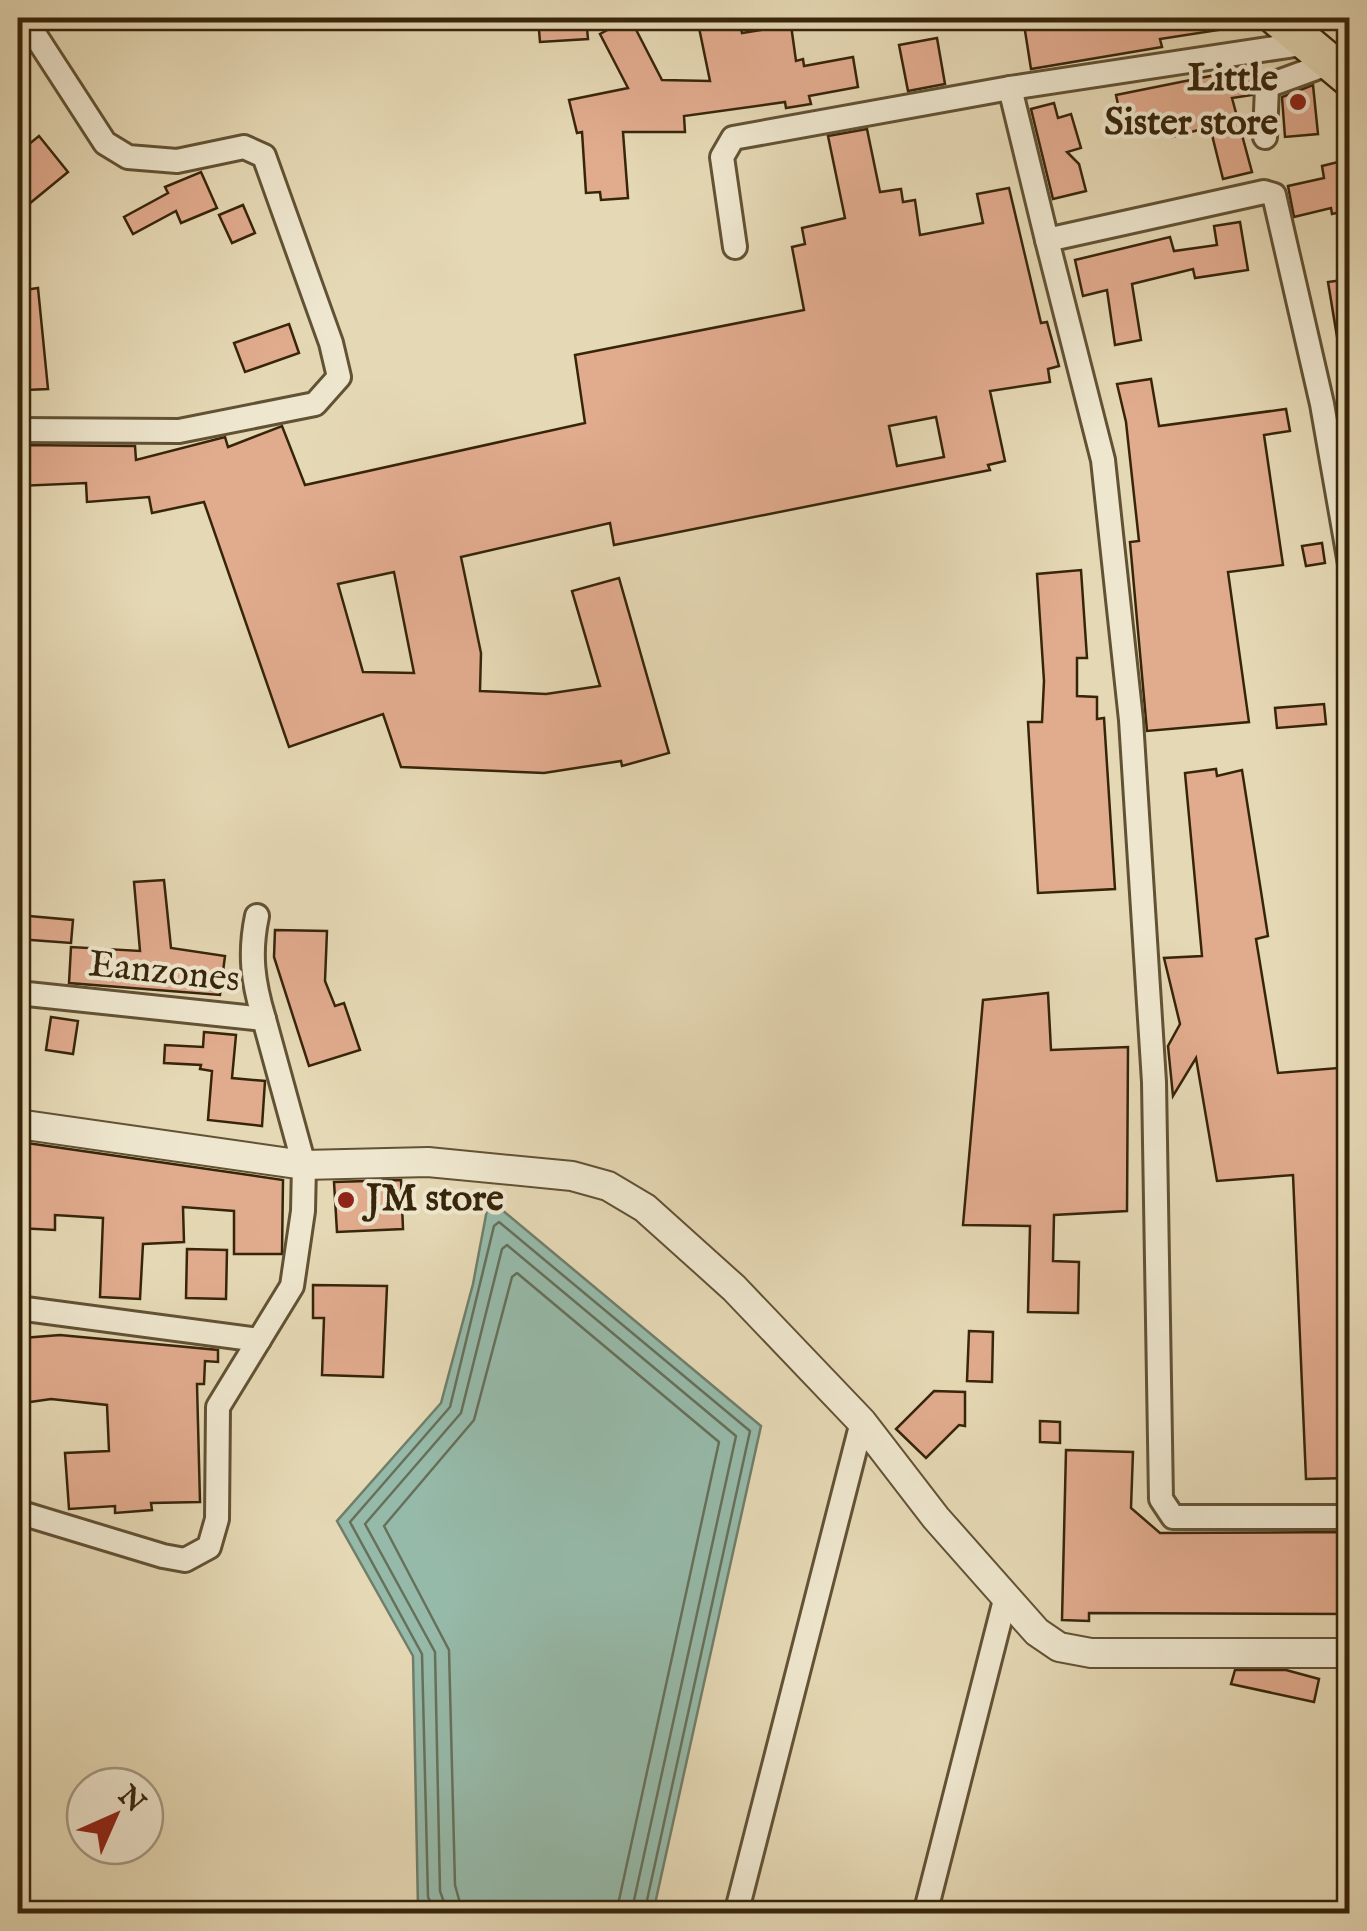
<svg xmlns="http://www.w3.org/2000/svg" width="1367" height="1931" font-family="'IM FELL English',serif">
	<rect width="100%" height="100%" fill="#e5d8b4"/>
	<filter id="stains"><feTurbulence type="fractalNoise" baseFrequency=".002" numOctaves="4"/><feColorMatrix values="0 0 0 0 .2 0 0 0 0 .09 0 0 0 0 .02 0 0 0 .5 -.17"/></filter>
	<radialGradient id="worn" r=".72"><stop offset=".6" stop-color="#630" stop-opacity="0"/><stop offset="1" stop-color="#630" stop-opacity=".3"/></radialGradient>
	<polygon fill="#96baaa" stroke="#707e6a" stroke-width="2.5" points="489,1199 761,1426 653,1913 444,1914 418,1907 413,1656 337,1521 441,1403 473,1284"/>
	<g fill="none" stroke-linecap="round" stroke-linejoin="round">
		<g stroke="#66705a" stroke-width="2.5">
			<polyline points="436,1914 428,1897 422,1654 350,1522 450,1407 494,1226 499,1222 750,1431 644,1914"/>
			<polyline points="448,1914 440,1891 435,1652 365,1524 461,1413 502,1249 507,1245 736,1436 631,1914"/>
			<polyline points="463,1914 455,1885 449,1650 384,1526 474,1420 512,1277 517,1273 719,1442 616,1914"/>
		</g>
	</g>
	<g fill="#e1ab8e" stroke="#37250a" stroke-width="2.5" fill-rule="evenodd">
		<polygon points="538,18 586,18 588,39 540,42"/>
		<polygon points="630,18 662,80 710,81 697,18 739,18 742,33 791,25 796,61 803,59 804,66 853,57 858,87 809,96 811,104 786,108 785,102 684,116 685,132 623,132 628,198 601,200 600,192 586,193 582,132 577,133 569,100 628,88 600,34"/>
		<polygon points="1023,18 1224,18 1225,29 1160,39 1162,47 1031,69"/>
		<polygon points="937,38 945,84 908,91 899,45"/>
		<polygon points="1250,68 1252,95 1232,98 1252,172 1223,179 1210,127 1172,137 1169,124 1124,133 1116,95"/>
		<polygon points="1313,85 1318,134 1285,137 1282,97"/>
		<polygon points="1054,103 1058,118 1071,114 1081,148 1067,152 1079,164 1086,191 1053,199 1031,109"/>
		<path d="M 867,129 L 880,192 L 901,189 L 903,202 L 915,200 L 920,235 L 983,223 L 977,194 L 1009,188 L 1041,323 L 1047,322 L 1059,366 L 1048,369 L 1050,382 L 990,391 L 1005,461 L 988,465 L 990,470 L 614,545 L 610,523 L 461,557 L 481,653 L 480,691 L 546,694 L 600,686 L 572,591 L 619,578 L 669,753 L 622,766 L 621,761 L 544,773 L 401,767 L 383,714 L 289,747 L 204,502 L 152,513 L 149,497 L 87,502 L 86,483 L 18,486 L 18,445 L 135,446 L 136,460 L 225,437 L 228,447 L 282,426 L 305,485 L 585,423 L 575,355 L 804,310 L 792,247 L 805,244 L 802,228 L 845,218 L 828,136 ZM 936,417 L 944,457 L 897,466 L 889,426 ZM 394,572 L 414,673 L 363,672 L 338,584 Z"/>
		<polygon points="39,136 68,172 18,213 18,153"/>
		<polygon points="1350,159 1350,210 1332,214 1331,208 1294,217 1288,186 1324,178 1322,166"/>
		<polygon points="201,172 217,208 181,223 176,211 133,234 124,217 168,193 165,187"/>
		<polygon points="243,205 255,233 232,243 219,215"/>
		<polygon points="1240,222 1248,270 1195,278 1193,269 1132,284 1141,340 1115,345 1107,290 1083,296 1075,260 1170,237 1174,251 1217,245 1214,226"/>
		<polygon points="1350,279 1350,348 1339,349 1328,282"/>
		<polygon points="38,288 48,389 26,390 21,339 18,339 18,291"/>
		<polygon points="289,324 299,353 245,372 234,343"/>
		<polygon points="1151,379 1159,426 1286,409 1290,431 1264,435 1283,565 1228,572 1249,722 1147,731 1130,542 1139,541 1126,422 1117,384"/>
		<polygon points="1322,543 1325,563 1306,566 1302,546"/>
		<polygon points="1081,570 1087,658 1077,658 1077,696 1097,697 1097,719 1104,718 1115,889 1038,893 1028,722 1042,722 1044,681 1037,574"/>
		<polygon points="1324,704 1326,724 1277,728 1275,708"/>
		<polygon points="1216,769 1217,776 1242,770 1268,936 1256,939 1278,1073 1350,1067 1350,1478 1306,1479 1293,1175 1217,1181 1196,1058 1173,1096 1168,1046 1180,1024 1164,958 1202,956 1185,773"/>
		<polygon points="164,880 171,948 225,956 220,995 69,983 71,947 140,951 134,882"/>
		<polygon points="18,915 73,920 71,943 18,939"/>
		<polygon points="275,930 327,931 325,981 335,1006 344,1003 360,1050 309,1066 274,957"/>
		<polygon points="1048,993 1051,1050 1128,1047 1127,1211 1054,1215 1053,1261 1079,1262 1078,1313 1028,1312 1030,1226 963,1225 983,1000"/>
		<polygon points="51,1017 78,1021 73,1054 46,1050"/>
		<polygon points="204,1032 236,1035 232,1078 265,1081 262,1126 208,1120 212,1071 200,1069 201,1065 164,1063 165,1045 203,1047"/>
		<polygon points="20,1142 283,1180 282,1254 234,1254 234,1211 183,1207 184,1242 143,1244 140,1299 100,1297 103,1218 55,1215 55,1230 18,1228"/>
		<polygon points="401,1180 403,1229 337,1232 334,1182"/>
		<polygon points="187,1249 227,1250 226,1299 186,1298"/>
		<polygon points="313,1285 387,1286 383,1377 322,1375 324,1318 313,1318"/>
		<polygon points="969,1331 993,1332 992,1382 967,1381"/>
		<polygon points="60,1335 218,1350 218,1362 205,1361 204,1384 197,1384 200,1502 151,1503 152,1510 115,1513 115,1506 69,1509 65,1453 109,1451 107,1405 51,1399 23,1403 23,1338"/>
		<polygon points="934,1391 965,1392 965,1426 959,1425 926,1458 896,1429"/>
		<polygon points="1040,1421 1060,1422 1060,1443 1040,1442"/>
		<polygon points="1066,1450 1133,1452 1131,1508 1160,1533 1350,1532 1350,1614 1089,1613 1089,1621 1062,1620"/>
		<polygon points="1235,1670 1286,1670 1319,1679 1314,1702 1231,1684"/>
	</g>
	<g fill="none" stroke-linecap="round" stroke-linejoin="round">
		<g stroke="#625234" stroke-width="28">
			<g id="minor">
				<polyline points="1010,88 1047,240"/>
				<polyline points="1265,137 1267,86 1330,63"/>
				<polyline points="735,247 722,157 733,138 1010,88 1308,43"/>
				<polyline points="18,430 179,431 315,404 339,377 331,343 264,156 244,147 177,161 128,157 105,143 24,18"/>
				<polyline points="1350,564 1322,404 1274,195 1264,192 1047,240 1103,460 1131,720 1154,1082 1161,1499 1173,1517 1350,1517"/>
				<path d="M 257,916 C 249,954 253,982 264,1019"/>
				<polyline points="18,993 264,1019 304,1165 303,1211 292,1286 218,1407 217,1519 209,1547 185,1560 163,1556 18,1512"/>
				<polyline points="18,1308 259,1340"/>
				<polyline points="736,1914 862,1422"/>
				<polyline points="925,1914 1006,1596"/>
			</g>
		</g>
		<g stroke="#625234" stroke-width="32">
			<polyline id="tertiary" points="18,1124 304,1165 428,1162 572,1176 608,1186 645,1208 734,1288 862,1422 936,1518 1037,1632 1059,1647 1091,1653 1350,1653"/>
		</g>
		<g stroke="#37250a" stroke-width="40">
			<polyline id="primary" points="1277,18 1350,79"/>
		</g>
		<use href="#minor" stroke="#eee6ce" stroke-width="22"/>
		<use href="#tertiary" stroke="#eee6ce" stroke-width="28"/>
		<use href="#primary" stroke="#e5d8b4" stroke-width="35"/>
	</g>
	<g fill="#8f2418" stroke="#eee6ce" stroke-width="4">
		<circle cx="1298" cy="102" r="10"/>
		<circle cx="346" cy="1200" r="10"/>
	</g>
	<g text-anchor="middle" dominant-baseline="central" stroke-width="8" stroke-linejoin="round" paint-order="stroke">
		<g font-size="38" font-weight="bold" fill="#37250a" stroke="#eee6ce" text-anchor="end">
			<text x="1278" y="80">Little<tspan x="1278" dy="44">Sister store</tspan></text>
			<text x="366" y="1200" text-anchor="start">JM store</text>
		</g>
		<g font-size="38" fill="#37250a" stroke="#eee6ce">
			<text transform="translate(164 973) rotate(6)">Eanzones</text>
		</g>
	</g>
	<rect width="1367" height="1931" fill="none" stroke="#e5d8b4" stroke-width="60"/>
	<rect x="20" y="20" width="1327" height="1891" fill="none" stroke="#37250a" stroke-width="5"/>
	<rect x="30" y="30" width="1307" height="1871" fill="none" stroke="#37250a" stroke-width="2.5"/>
	<g transform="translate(115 1816) rotate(45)"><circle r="48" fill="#eee6ce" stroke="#a59980" stroke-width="2.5"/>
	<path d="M0-8L18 38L0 25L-18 38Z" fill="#8f2418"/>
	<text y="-15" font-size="28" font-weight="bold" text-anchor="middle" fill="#37250a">N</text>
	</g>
	<rect width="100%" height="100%" filter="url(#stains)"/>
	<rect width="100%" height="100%" fill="url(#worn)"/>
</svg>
